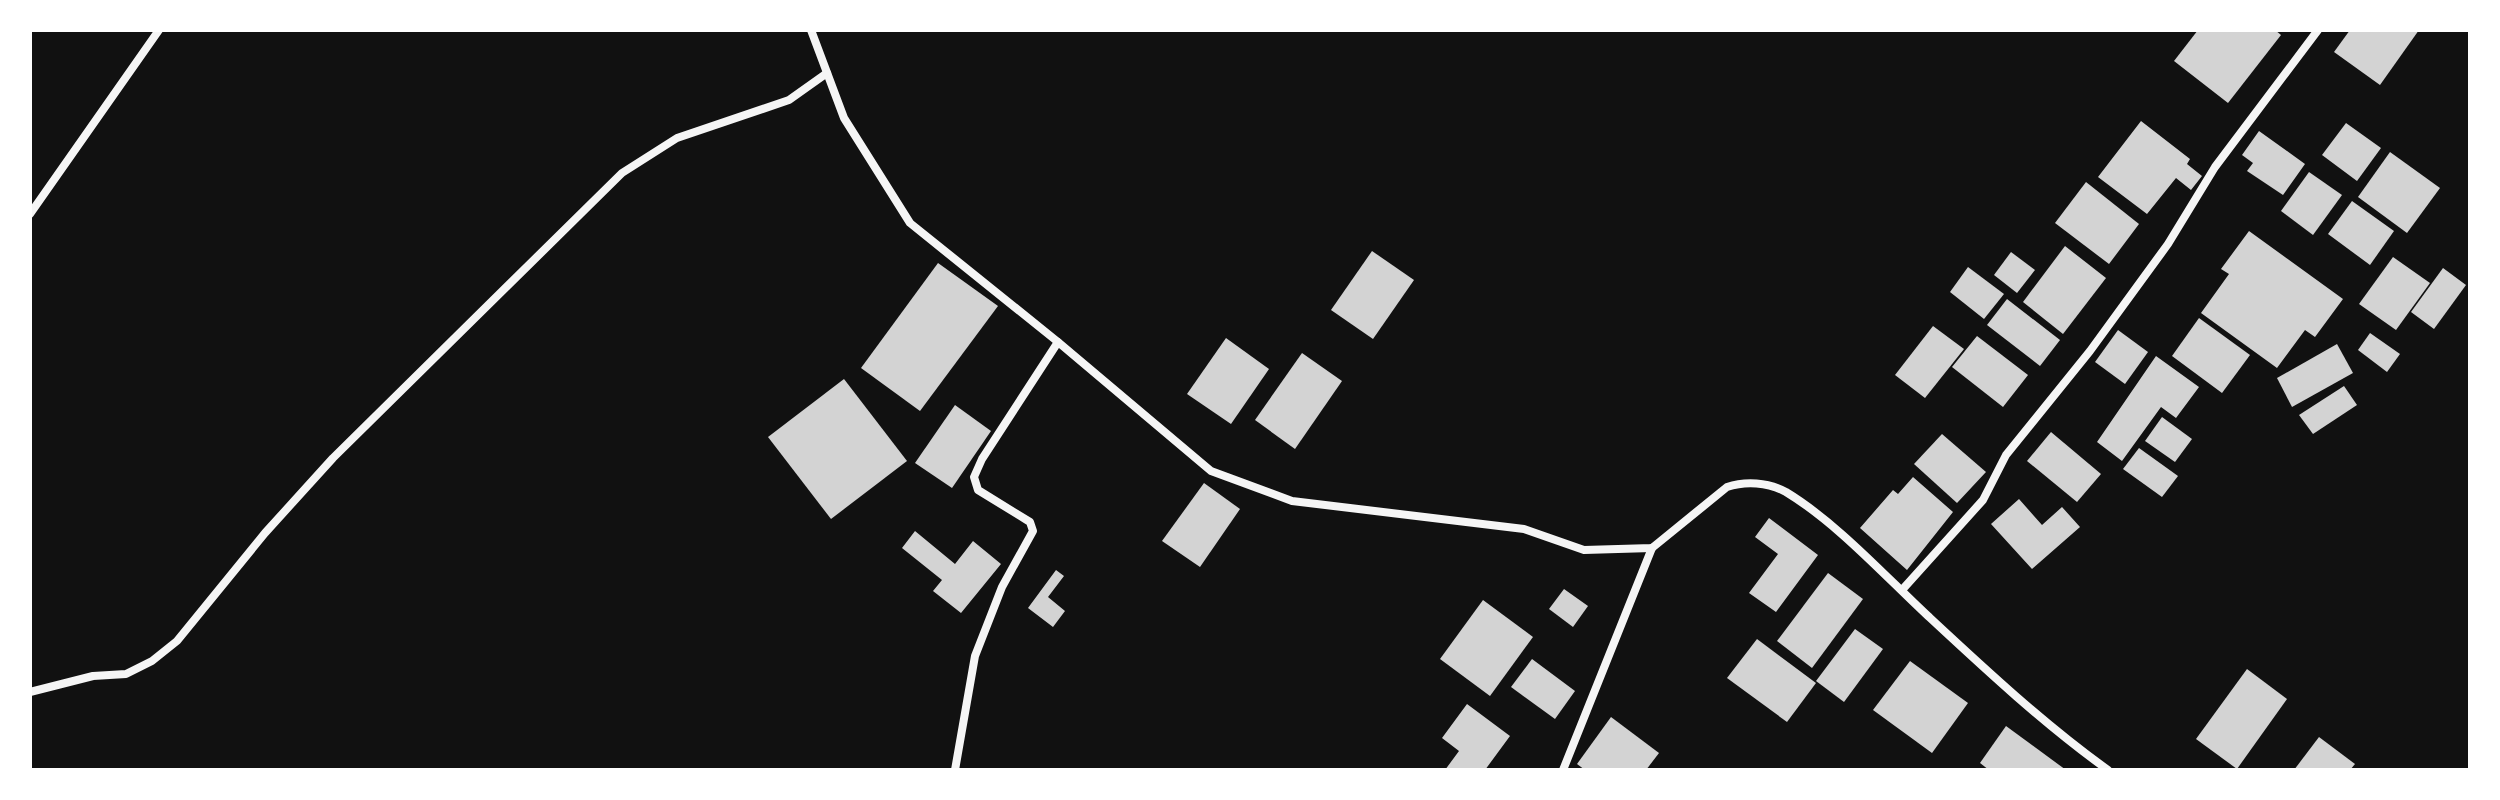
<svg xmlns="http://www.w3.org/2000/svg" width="2500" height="800" font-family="Overpass,sans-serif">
	<rect width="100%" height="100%" fill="#111"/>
	<g fill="#d3d3d3">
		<polygon points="2198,30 2275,30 2281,35 2228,103 2174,61"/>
		<polygon points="2350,30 2419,30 2380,85 2334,52"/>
		<polygon points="2141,121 2190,159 2187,164 2202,176 2191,190 2176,178 2147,214 2098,177"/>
		<polygon points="2346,123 2381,148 2357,181 2322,155"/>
		<polygon points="2259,131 2305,164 2283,195 2247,171 2253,163 2242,155"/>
		<polygon points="2390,152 2440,188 2407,233 2358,197"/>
		<polygon points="2309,172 2342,195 2313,235 2281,211"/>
		<polygon points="2086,182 2139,224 2109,264 2055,223"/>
		<polygon points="2352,201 2394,231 2370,265 2328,234"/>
		<polygon points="2249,231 2343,299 2315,337 2305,330 2277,368 2201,313 2229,274 2221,269"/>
		<polygon points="2065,246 2106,278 2063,334 2023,302"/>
		<polygon points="1372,251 1414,280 1373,339 1331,310"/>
		<polygon points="2011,252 2035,270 2017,293 1994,275"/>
		<polygon points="2393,257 2430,283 2396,330 2359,304"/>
		<polygon points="938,263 998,306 920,411 861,368"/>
		<polygon points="1968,267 2004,294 1984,319 1950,292"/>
		<polygon points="2443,268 2466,285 2434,329 2411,312"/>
		<polygon points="2007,299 2060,340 2040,366 1987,325"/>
		<polygon points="2199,318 2250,355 2222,393 2172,356"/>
		<polygon points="1933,326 1964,349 1925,398 1895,375"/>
		<polygon points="2118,330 2148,352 2125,384 2095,362"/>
		<polygon points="2370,333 2400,354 2387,372 2358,350"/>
		<polygon points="1977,336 2028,375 2003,407 1952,367"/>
		<polygon points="1226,338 1269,369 1231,424 1187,394"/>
		<polygon points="2337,344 2353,373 2292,407 2277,378"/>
		<polygon points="1302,353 1342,381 1295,449 1255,420"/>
		<polygon points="2156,356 2199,387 2176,418 2161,407 2122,461 2097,442"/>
		<polygon points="844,379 907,461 831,519 768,437"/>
		<polygon points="2344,386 2357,405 2313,434 2299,415"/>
		<polygon points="955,405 991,431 952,488 915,463"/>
		<polygon points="2162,417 2192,439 2175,462 2145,441"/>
		<polygon points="2051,432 2101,474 2077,502 2027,461"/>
		<polygon points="1942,434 1986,472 1957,503 1914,464"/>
		<polygon points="2139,448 2178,476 2162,497 2123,469"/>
		<polygon points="1913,477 1953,512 1907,570 1860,528 1893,490 1898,494"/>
		<polygon points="1204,483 1240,509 1200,567 1162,541"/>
		<polygon points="2019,499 2042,525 2062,507 2080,527 2032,569 1991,524"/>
		<polygon points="1769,518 1818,555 1776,612 1749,593 1778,554 1755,537"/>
		<polygon points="915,531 955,564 973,541 1001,564 961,613 933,591 942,580 902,548"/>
		<polygon points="1056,570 1064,576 1048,597 1065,611 1053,627 1028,608"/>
		<polygon points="1828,573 1863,599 1812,668 1777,641"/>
		<polygon points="1564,589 1588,606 1573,627 1549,609"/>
		<polygon points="1483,600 1533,637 1490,696 1440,659"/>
		<polygon points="1855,629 1883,649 1844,702 1816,681"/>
		<polygon points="1757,639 1816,683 1787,722 1727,678"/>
		<polygon points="1532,659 1575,691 1555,719 1511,687"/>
		<polygon points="1910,661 1968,703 1932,753 1873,710"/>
		<polygon points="2247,669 2287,699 2237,769 2196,739"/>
		<polygon points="1467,704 1510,736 1485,770 1445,770 1459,751 1442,738"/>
		<polygon points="1611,717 1659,753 1646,770 1585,770 1577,764"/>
		<polygon points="2006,726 2066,770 1989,770 1980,763"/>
		<polygon points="2319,737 2355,764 2350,770 2294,770"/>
	</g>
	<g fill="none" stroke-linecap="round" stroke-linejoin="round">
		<g stroke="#f5f5f5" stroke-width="8">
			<path d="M 811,30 L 844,118 L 910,223 L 1058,342 L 1211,471 L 1292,501 L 1524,529 L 1584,550 L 1652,548 L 1727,487 C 1745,481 1768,482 1786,492 C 1837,523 1884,575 1928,616 C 1985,669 2044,724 2108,770"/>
			<polyline points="30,214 159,30"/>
			<polyline points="1902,590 1983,500 2006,455 2090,351 2168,244 2215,167 2318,30"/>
			<polyline points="30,692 93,676 126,674 152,661 177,641 265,533 333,458 622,173 677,138 789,100 827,73"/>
			<polyline points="955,770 975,656 1002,587 1033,531 1030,522 978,490 974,477 982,459 1058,342"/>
			<polyline points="1563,770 1652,548"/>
		</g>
	</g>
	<rect width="2500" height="800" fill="none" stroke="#ffffff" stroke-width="64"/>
</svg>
